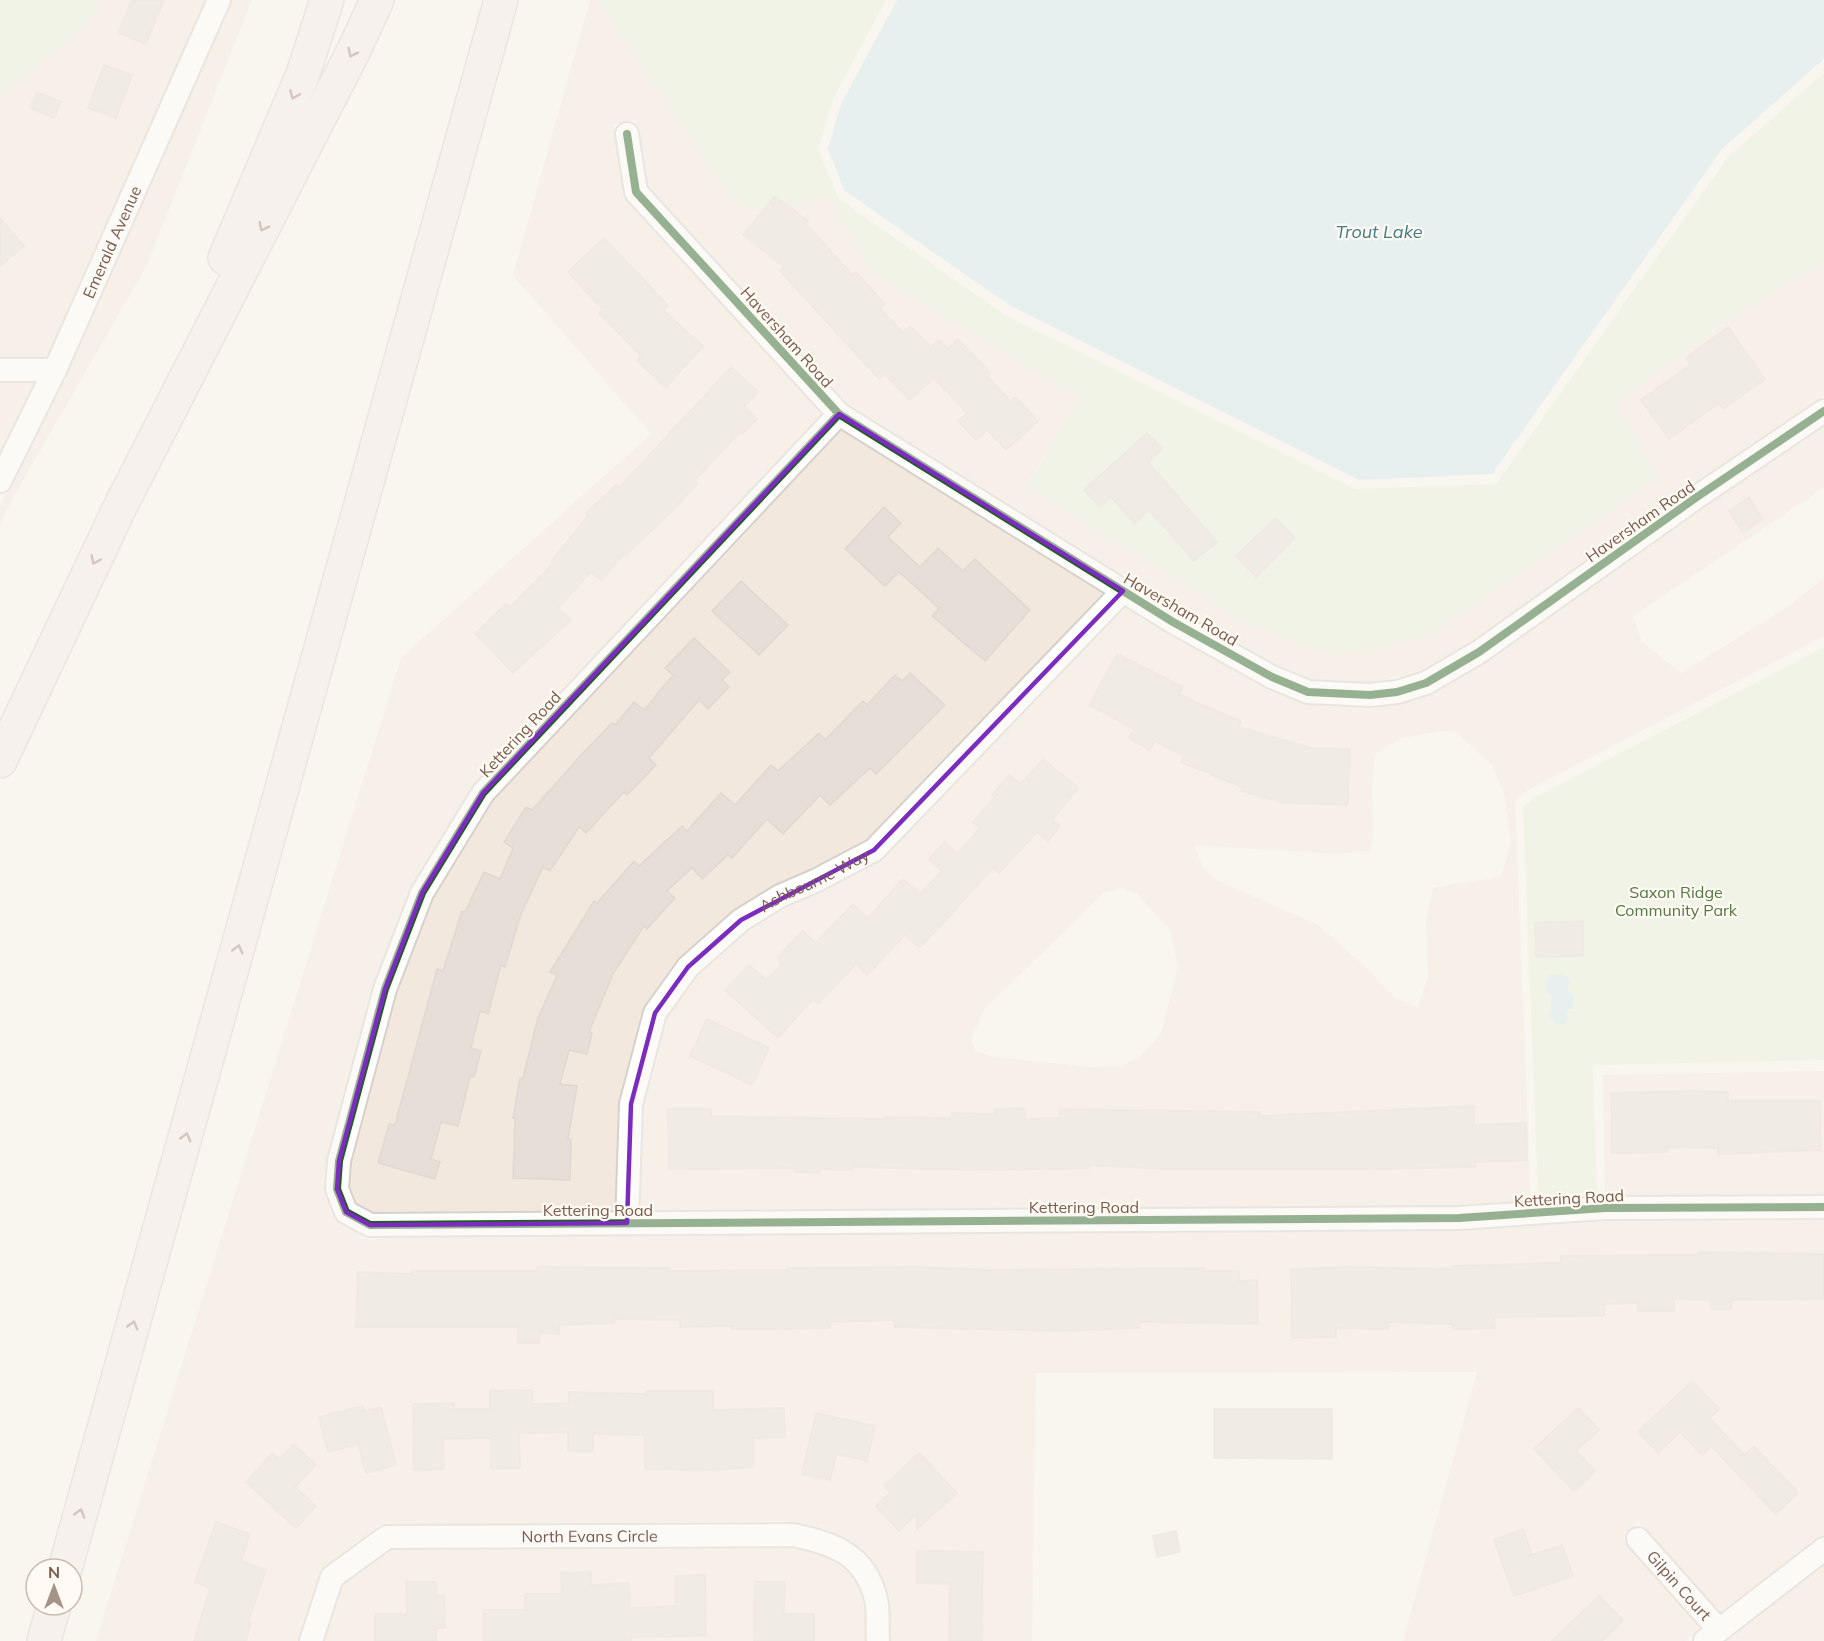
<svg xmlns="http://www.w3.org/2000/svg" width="1824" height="1641" font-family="Mulish,sans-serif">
	<rect width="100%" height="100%" fill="#f9f5f0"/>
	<g fill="#f2e8de" fill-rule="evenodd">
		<polygon points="96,0 207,0 49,358 0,358 0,100 3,94 69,40 95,13"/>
		<polygon points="231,0 252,0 146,267 15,494 0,524 0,506 61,383 66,382 66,373"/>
		<polygon points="590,0 598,0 736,205 782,212 827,193 873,273 1081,397 1027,485 1249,624 1657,478 1616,402 1738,312 1824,263 1824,396 1688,488 1474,641 1423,671 1369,683 1311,680 1277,665 1178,611 1130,581 1124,573 1121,576 846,404 646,186 636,120 614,124 625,194 629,200 824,414 476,784 413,886 374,985 328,1160 326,1189 336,1217 359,1233 359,1237 375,1241 377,1237 1459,1231 1606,1221 1824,1220 1824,1535 1720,1613 1638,1521 1623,1539 1702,1628 1686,1641 1403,1641 1477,1372 1036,1373 1032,1641 889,1641 887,1599 874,1567 852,1541 828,1530 803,1523 784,1521 393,1525 390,1521 384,1525 376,1525 376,1531 326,1566 300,1641 96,1641 401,658 651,434 513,275"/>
		<polygon points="0,382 36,383 0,456"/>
		<path d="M 1824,426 L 1824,488 L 1633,616 L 1642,642 L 1681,673 L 1784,609 L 1824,578 L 1824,636 L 1528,790 L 1515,801 L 1531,1201 L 1459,1206 L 638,1211 L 642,1106 L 665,1019 L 696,976 L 747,930 L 784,907 L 821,892 L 881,859 L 1125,606 L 1268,688 L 1304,703 L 1369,708 L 1399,704 L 1431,694 L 1485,663 L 1700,510 ZM 1441,731 L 1458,733 L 1492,765 L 1504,794 L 1511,842 L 1501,877 L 1433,888 L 1426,922 L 1428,976 L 1418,1007 L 1396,998 L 1365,966 L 1318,925 L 1216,880 L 1202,867 L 1195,845 L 1336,854 L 1370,851 L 1373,832 L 1372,784 L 1375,754 L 1402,738 ZM 1123,888 L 1137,894 L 1170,930 L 1178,967 L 1161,1033 L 1141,1056 L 1122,1066 L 1091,1067 L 993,1057 L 976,1051 L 971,1039 L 985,1008 L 1105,892 Z"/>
		<polygon points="841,430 1104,593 867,839 812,869 774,885 736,909 679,959 645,1010 620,1100 616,1211 372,1212 354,1202 348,1187 349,1163 395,993 432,899 491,801"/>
		<polygon points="1824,1071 1824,1195 1605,1196 1603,1075"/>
		<polygon points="792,1548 821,1553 841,1563 855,1580 865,1602 867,1641 323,1641 341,1585 390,1550"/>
		<polygon points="1824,1564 1824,1641 1725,1641 1726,1639"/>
	</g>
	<g fill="#e7f0db">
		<polygon points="0,0 96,0 95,13 69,40 3,94 0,100"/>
		<polygon points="598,0 886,0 833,99 818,149 839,199 1005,315 1355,489 1495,484 1499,480 1728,157 1824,73 1824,263 1738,312 1616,402 1657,478 1431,634 1362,652 1323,651 1249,624 1027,486 1081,397 873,273 827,193 782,212 736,205"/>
		<polygon points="1824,647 1824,1060 1593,1065 1597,1192 1538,1195 1523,807 1532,799"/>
	</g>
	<g fill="#d0e8ea">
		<polygon points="897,0 1824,0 1824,59 1722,149 1492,474 1359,480 1009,305 844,190 828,149 841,104"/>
		<polygon points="1564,974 1569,979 1568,992 1573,994 1573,1009 1568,1009 1566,1024 1557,1024 1549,1016 1552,997 1546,991 1549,975"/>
	</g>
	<g fill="#e6ded7" stroke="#e2d8d2" stroke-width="1.5">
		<polygon points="132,0 164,0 146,44 118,33"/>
		<polygon points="104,65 132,75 116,118 88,108"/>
		<polygon points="37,92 61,102 54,118 30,108"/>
		<polygon points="775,196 808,221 806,224 853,275 856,272 885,304 880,308 903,332 910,326 931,347 939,340 948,349 958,339 990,373 987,376 1010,401 1015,397 1038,421 1006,450 987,430 976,440 958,421 967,413 934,378 910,400 885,374 879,379 780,271 784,267 743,235"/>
		<polygon points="0,218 24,246 0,266"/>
		<polygon points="604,238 668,305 663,310 703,346 666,387 637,361 641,356 599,313 603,309 568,272"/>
		<polygon points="1728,327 1765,379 1723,409 1719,403 1669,439 1641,400 1691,364 1686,358"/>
		<polygon points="731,367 758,392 744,407 757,419 742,434 740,432 695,480 698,483 672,511 626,555 624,553 601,581 591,572 558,608 571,620 513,673 475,633 506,604 510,607 554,562 552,560 588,516 586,513 616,485 619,488"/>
		<polygon points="1147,433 1162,449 1148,462 1217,542 1194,561 1149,510 1134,523 1111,497 1100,507 1084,490"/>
		<polygon points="1749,497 1763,519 1743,533 1729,511"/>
		<polygon points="884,507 901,523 888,537 920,567 938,548 963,571 975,559 1030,610 985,661 932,616 939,608 899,572 885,586 845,549"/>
		<polygon points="1275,518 1295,538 1256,577 1236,556"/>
		<polygon points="741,581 788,625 759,655 712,611"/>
		<polygon points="694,638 730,672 722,680 729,687 708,709 699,700 649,758 656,765 627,795 624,792 586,833 579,827 550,871 543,867 521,914 505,967 501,965 488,1014 480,1011 471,1048 481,1051 474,1077 470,1076 458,1126 441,1122 431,1159 440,1162 435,1179 378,1163 389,1124 395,1125 437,969 443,971 462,911 465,912 484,872 500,879 513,848 504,842 526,807 532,810 583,753 612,723 615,725 634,702 644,710 673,675 665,668"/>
		<polygon points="1117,654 1183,687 1179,694 1195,702 1241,721 1239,727 1312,748 1350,749 1348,805 1285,803 1241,791 1242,787 1181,762 1184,756 1155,741 1150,750 1129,738 1134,729 1089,705"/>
		<polygon points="910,673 945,705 876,774 870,768 830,805 820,795 783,834 767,819 732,858 728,855 702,879 692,868 667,891 675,898 647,929 644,926 613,974 589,1032 592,1033 587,1054 569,1050 560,1084 577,1086 568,1139 571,1139 570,1180 513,1178 515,1118 513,1118 520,1078 523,1078 538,1018 557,975 550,972 594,901 597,903 634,861 639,866 682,826 687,831 721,793 735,805 771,765 778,771 819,733 825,740 863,701 867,705 895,675 902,681"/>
		<polygon points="1043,759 1078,788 1052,820 1060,826 1048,841 1037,832 999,873 993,868 920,948 905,935 867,975 856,964 818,1004 813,999 778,1038 725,990 749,965 766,980 782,964 777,958 803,931 816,943 853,904 868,918 903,879 920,894 942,871 929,859 945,842 957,854 980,828 973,822 995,797 992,795 1009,775 1021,784"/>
		<polygon points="1583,921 1583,956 1536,957 1535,923"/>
		<polygon points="707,1019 769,1048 752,1085 690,1056"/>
		<polygon points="1693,1091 1728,1092 1728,1101 1820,1101 1821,1150 1718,1154 1718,1148 1667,1147 1667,1152 1612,1153 1611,1093"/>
		<polygon points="1474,1106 1474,1125 1526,1123 1527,1160 1475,1162 1475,1167 1368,1169 1163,1169 1089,1165 1089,1168 983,1170 853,1167 853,1170 820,1169 819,1173 795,1172 795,1168 669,1169 668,1109 711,1109 711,1116 885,1119 885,1117 951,1118 952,1113 995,1114 995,1109 1025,1108 1025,1119 1060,1118 1060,1109 1260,1112 1259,1116"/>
		<polygon points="1698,1252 1824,1254 1824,1299 1732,1300 1731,1309 1711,1309 1711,1300 1674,1299 1674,1311 1638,1311 1638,1303 1604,1304 1604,1316 1494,1317 1495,1328 1453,1329 1453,1324 1388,1322 1388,1329 1336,1328 1336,1337 1292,1338 1291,1269 1346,1267 1452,1269 1452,1266 1561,1263 1561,1256 1698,1255"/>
		<polygon points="537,1267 670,1268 669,1271 787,1270 787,1268 918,1267 991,1270 1204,1268 1204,1271 1239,1271 1239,1281 1257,1280 1258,1324 1139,1322 1140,1328 1058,1331 895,1327 894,1320 831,1322 830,1328 773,1329 732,1329 732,1326 680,1327 680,1320 614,1319 614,1323 559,1325 559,1334 540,1333 539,1343 518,1343 518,1327 356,1327 358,1272 411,1274 411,1271 537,1271"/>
		<polygon points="1692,1381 1719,1409 1710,1418 1744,1455 1754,1446 1798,1493 1776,1514 1711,1446 1702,1455 1680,1432 1658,1453 1638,1432"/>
		<polygon points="532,1390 533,1404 569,1403 569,1392 646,1394 646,1391 713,1391 713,1410 784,1408 785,1437 753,1438 754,1467 712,1470 645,1469 645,1435 593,1434 593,1451 568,1451 568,1432 519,1433 520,1468 491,1469 491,1438 443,1439 444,1469 414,1470 413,1404 454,1403 454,1409 490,1409 490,1391"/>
		<polygon points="363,1406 365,1411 381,1407 396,1465 366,1473 358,1444 328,1452 319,1417"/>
		<polygon points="1578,1408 1599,1430 1576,1451 1595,1471 1574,1491 1534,1449"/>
		<polygon points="1214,1409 1332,1409 1332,1459 1214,1458"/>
		<polygon points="816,1413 875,1426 867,1461 836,1454 830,1480 802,1474"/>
		<polygon points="294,1444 316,1465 295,1487 316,1506 296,1528 246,1482 273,1453 279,1459"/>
		<polygon points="919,1453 957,1493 917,1529 917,1513 899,1531 876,1506 890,1493 884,1486"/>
		<polygon points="216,1522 250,1534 241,1561 266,1570 248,1622 251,1623 246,1641 194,1641 210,1588 195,1582"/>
		<polygon points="1523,1529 1532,1555 1562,1545 1573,1576 1514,1596 1494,1540"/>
		<polygon points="1176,1531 1180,1552 1157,1557 1153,1536"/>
		<polygon points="917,1551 983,1552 982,1641 949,1641 950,1584 917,1583"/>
		<polygon points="591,1572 591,1585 629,1583 630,1608 676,1606 676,1576 705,1575 706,1636 631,1637 631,1641 484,1641 484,1610 525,1610 525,1594 562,1594 561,1573"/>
		<polygon points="406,1582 436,1582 436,1596 444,1595 445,1628 436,1628 437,1641 375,1641 375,1614 407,1614"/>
		<polygon points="755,1582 785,1582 784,1614 814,1614 814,1641 754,1641"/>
		<polygon points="1599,1596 1623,1620 1602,1641 1552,1641"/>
	</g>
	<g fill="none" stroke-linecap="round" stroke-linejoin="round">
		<g stroke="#d7d1cb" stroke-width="26">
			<g id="minor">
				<polyline points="627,134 636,192 839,414 1173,622 1272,677 1308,692 1370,695 1397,692 1426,683 1479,652 1694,499 1824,411"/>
				<polyline points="0,370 55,370"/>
				<polyline points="839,414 483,793 422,893 385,989 339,1161 337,1189 346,1212 370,1225 1459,1218 1605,1208 1824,1207"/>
				<path id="s1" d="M 0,481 L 55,370 L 219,0"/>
				<path id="s2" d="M 627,1223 L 631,1104 L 655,1013 L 688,967 L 741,920 L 780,896 L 817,880 L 874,850 L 1123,591"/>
				<path id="s3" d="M 1638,1539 L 1719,1630"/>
				<path id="s4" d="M 311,1641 L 332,1577 L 387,1537 L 793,1535 C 833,1543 865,1554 876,1599 C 879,1611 877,1628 878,1641"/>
				<polyline points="1705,1641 1824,1549"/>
			</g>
		</g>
		<g stroke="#dad1cc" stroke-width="36">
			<g id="motorway">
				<polyline points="225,258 303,74 327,0"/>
				<polyline points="0,761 120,507 354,50 377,0"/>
				<polyline points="65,1569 501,0"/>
				<polyline points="44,1641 54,1605"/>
			</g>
		</g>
		<use href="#minor" stroke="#fefefd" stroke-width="22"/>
		<use href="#motorway" stroke="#f2eae7" stroke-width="33"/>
		<g stroke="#fffaf3" stroke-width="11">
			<g id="cycleway">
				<polyline points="627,134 636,192 839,414 1173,622 1272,677 1308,692 1370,695 1397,692 1426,683 1479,652 1694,499 1824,411"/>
				<polyline points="839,414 483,793 422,893 385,989 339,1161 337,1189 346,1212 370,1225 1459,1218 1605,1208 1824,1207"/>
			</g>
		</g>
		<use href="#cycleway" stroke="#1b5e20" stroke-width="8"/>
	</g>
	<defs><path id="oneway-chevron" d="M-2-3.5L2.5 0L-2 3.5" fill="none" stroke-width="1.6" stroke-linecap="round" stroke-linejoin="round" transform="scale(1.5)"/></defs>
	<g stroke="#a48e83">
		<use href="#oneway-chevron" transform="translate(352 53) rotate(116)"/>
		<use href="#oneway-chevron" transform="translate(294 95) rotate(113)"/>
		<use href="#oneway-chevron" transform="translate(263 227) rotate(117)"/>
		<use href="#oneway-chevron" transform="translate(95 560) rotate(115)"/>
		<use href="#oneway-chevron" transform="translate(238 949) rotate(-75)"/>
		<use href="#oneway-chevron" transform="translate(186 1137) rotate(-75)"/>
		<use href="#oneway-chevron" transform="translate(133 1325) rotate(-74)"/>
		<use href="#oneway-chevron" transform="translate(80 1513) rotate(-74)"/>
	</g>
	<path d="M0 0H1824V1641H0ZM 839,414 L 1123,591 L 874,850 L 741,920 L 688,967 L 655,1013 L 631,1104 L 627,1223 L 370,1225 L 346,1212 L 337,1189 L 339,1161 L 385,989 L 422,893 L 483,793 Z" fill="#f9f5f0" fill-opacity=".55" fill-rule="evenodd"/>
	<path fill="none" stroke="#7b2cbf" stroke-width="4.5" stroke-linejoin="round" d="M 839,414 L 1123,591 L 874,850 L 741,920 L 688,967 L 655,1013 L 631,1104 L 627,1223 L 370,1225 L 346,1212 L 337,1189 L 339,1161 L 385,989 L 422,893 L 483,793 Z"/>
	<g text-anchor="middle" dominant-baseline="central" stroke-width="4.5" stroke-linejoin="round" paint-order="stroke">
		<g font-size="16" fill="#7a5c4d" stroke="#fffaf3">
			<text stroke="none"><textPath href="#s1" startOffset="264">Emerald Avenue</textPath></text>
			<text transform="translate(787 337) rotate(48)">Haversham Road</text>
			<text transform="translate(1640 521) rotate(-35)">Haversham Road</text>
			<text transform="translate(1181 609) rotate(30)">Haversham Road</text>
			<text transform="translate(520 734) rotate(-47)">Kettering Road</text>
			<text stroke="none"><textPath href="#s2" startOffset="424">Ashbourne Way</textPath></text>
			<text transform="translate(1569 1198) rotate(-3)">Kettering Road</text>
			<text x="1084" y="1207">Kettering Road</text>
			<text x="598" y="1210">Kettering Road</text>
			<text stroke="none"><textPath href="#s4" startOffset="338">North Evans Circle</textPath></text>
			<text stroke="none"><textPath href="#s3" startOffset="62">Gilpin Court</textPath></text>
		</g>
		<g font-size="16" fill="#537a41" stroke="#fffaf3">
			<text x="1676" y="892">Saxon Ridge<tspan x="1676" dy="18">Community Park</tspan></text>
		</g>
		<g font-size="18" font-style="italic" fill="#437c86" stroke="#fffaf3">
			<text x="1379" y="231">Trout Lake</text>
		</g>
	</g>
	<g transform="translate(54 1587)"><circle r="28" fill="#fffaf3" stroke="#cabbb1" stroke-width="1.5"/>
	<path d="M0-4.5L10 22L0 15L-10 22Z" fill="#a69286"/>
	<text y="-9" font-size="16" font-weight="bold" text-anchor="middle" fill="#7a5c4d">N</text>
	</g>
</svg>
